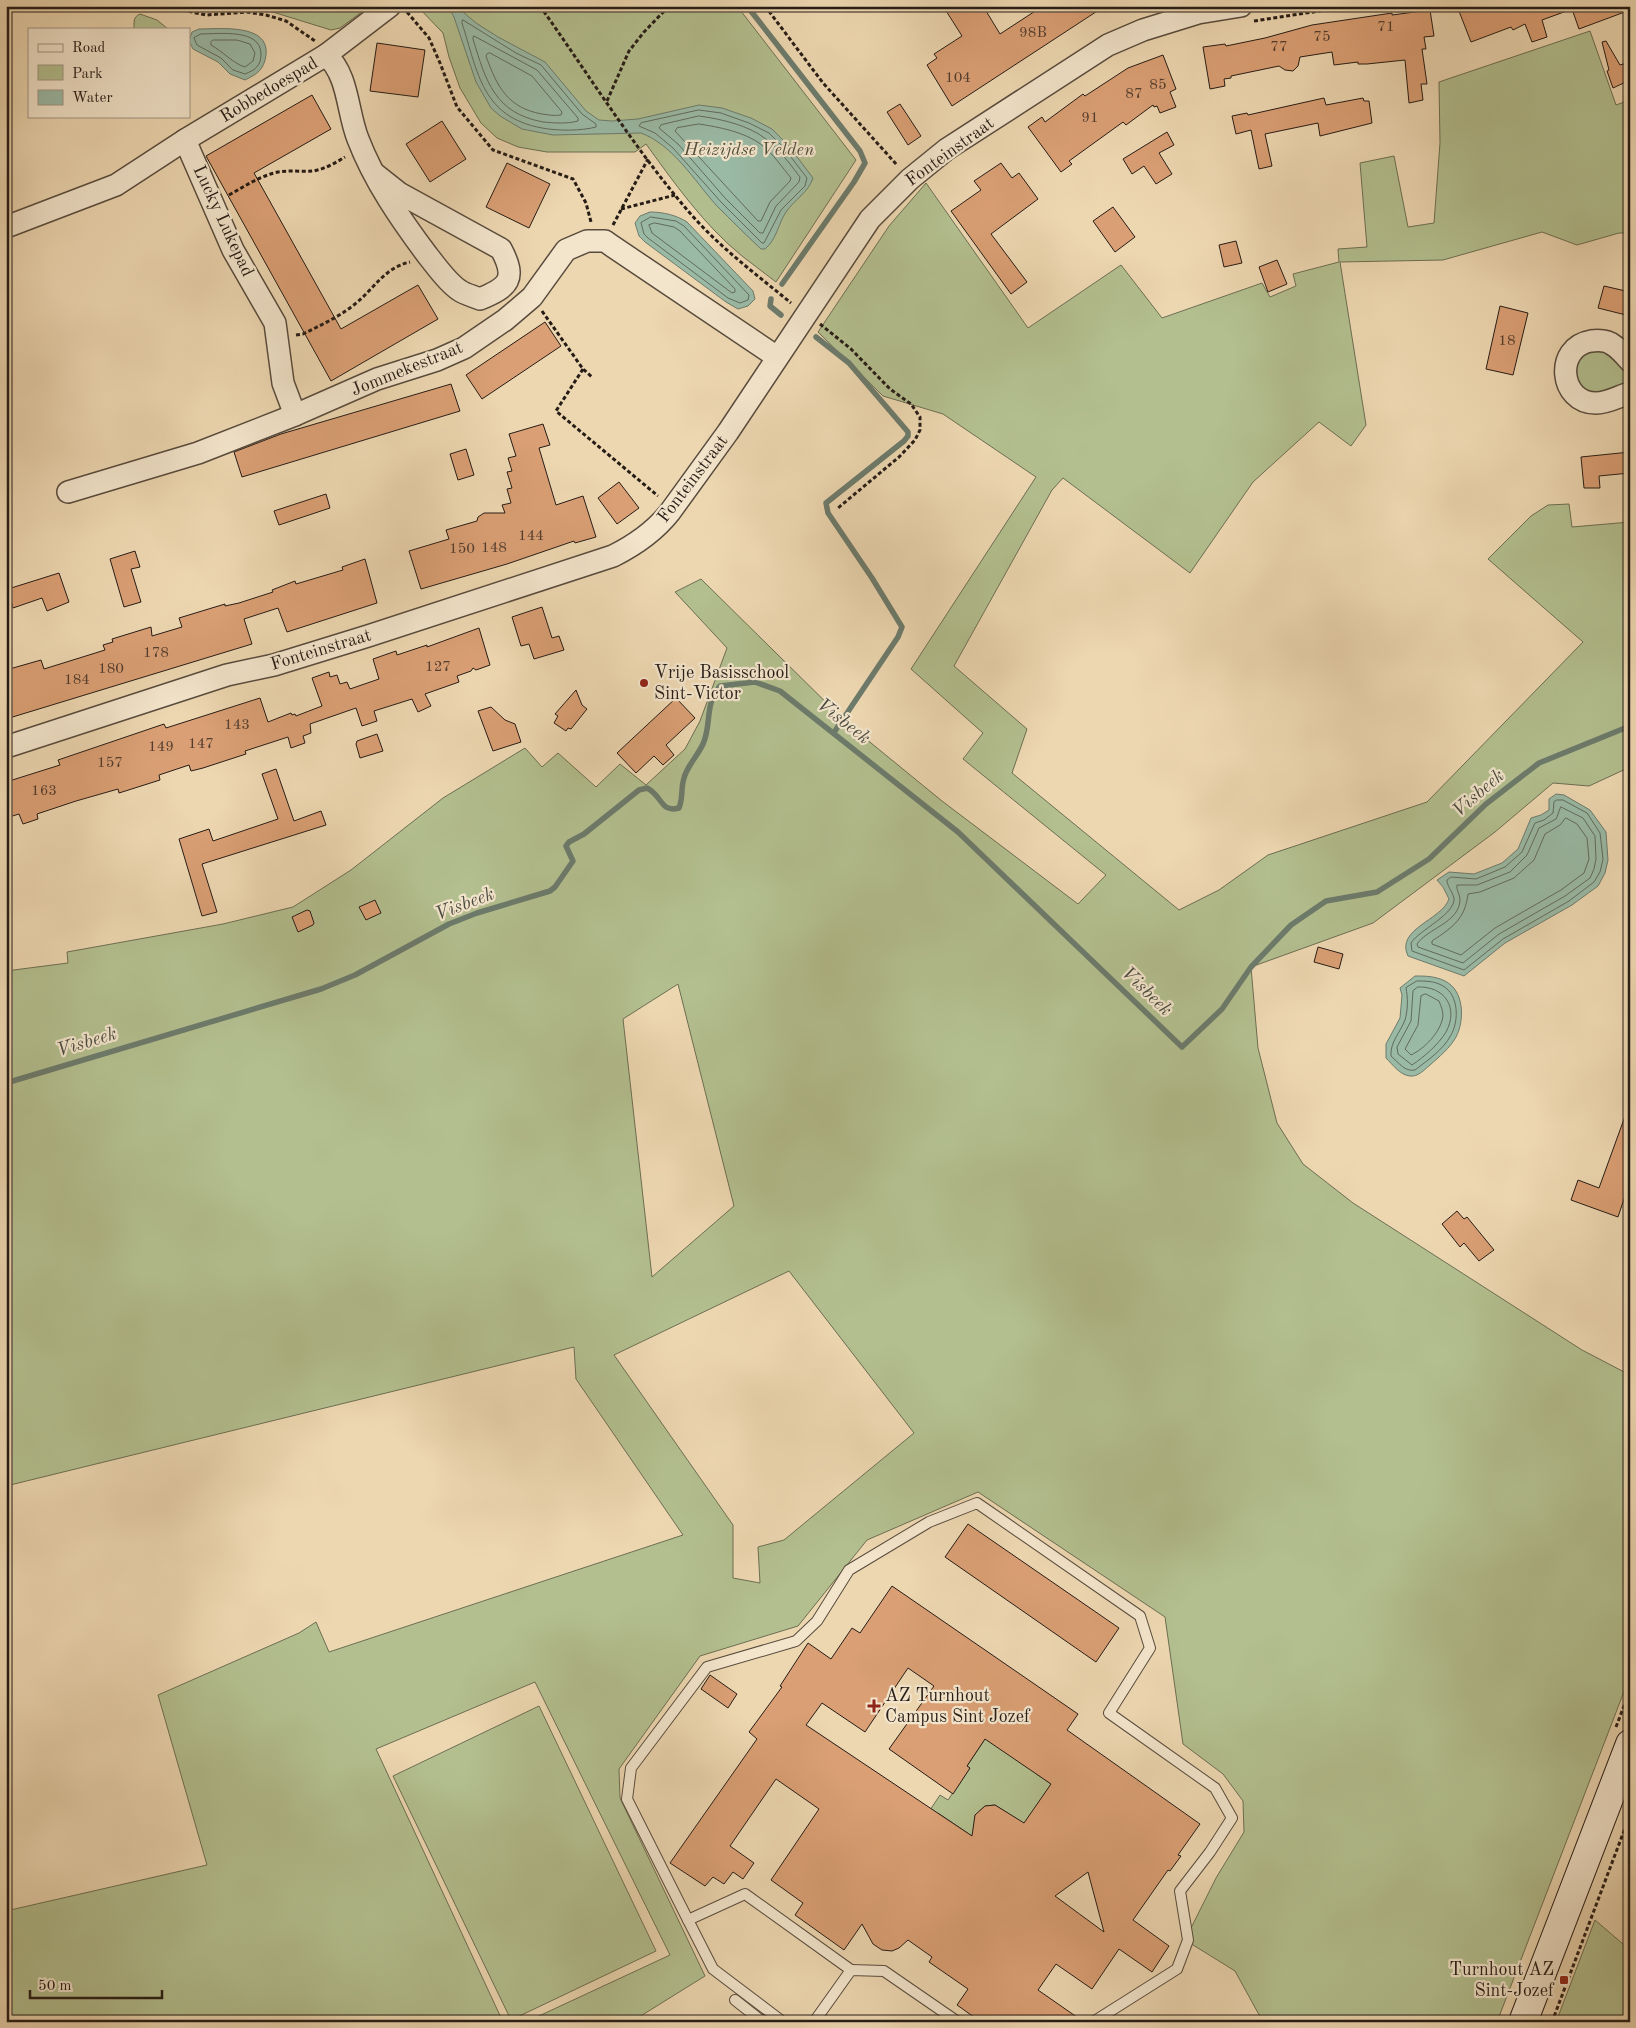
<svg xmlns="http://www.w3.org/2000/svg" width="1636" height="2028" font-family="'Old Standard TT',serif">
	<rect width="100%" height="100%" fill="#edd7b1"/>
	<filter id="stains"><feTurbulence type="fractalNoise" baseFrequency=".004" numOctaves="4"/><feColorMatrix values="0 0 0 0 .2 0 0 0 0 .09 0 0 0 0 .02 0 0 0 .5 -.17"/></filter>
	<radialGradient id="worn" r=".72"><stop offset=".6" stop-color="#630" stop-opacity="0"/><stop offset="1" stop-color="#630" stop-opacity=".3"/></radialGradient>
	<g fill="#b3bf8f" stroke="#6c6e52" fill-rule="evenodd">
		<polygon points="248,6 370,6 340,28 331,30 263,9"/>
		<path d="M 417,6 L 737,6 L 856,160 L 776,282 C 765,273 753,265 742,256 C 704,225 675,184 646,144 L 635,152 L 547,152 L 518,147 L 497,138 L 481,123 L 460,88 L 449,57 L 443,33 Z"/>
		<path d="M 140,14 L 157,20 L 168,29 L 134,29 C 134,22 133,17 140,14 Z"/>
		<path d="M 1590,31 L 1616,105 L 1630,100 L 1630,233 L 1619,233 L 1577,245 L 1542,232 L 1443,260 L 1340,262 L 1366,425 L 1351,446 L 1319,422 L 1253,482 L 1190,573 L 1063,478 L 1052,490 L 954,666 L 1027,729 L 1012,773 L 1179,910 L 1219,890 L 1268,855 L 1427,802 L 1583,642 L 1488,559 L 1531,516 L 1548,505 L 1569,504 L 1572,527 L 1630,522 L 1630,767 L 1589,786 L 1553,783 L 1495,832 L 1373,923 L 1251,967 L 1258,1048 L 1277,1123 L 1303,1164 L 1353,1203 L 1582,1350 L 1630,1375 L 1630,1676 L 1497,2022 L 1263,2022 L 1235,1971 L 1185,1940 L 1216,1878 L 1244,1832 L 1243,1801 L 1223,1774 L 1183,1744 L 1165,1617 L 978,1492 L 867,1540 L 798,1626 L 700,1656 L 619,1769 L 620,1798 L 705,1976 L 631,2022 L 526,2022 L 670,1955 L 535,1682 L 376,1749 L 503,2022 L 84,2022 L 82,2020 L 75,2022 L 6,2022 L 6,1911 L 207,1865 L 158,1695 L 299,1633 L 316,1622 L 329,1652 L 683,1535 L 576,1379 L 574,1347 L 6,1486 L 6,971 L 68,963 L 67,952 L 223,924 L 293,907 L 351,870 L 443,798 L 525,748 L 542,767 L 558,753 L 596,787 L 620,764 L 646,785 L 685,749 L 700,721 L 727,648 L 675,592 L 701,579 L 849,725 L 942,801 L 1078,904 L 1106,875 L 963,759 L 983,733 L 911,669 L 1036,477 L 943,414 L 883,396 L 818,332 L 889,226 L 926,183 L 1028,328 L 1121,265 L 1162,318 L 1262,283 L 1270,297 L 1296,286 L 1293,274 L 1339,262 L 1338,249 L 1367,247 L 1360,163 L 1394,156 L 1408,227 L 1434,223 L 1440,143 L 1439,82 ZM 678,984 L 734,1206 L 652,1277 L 623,1019 ZM 789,1271 L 914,1433 L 784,1540 L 758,1547 L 760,1583 L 733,1578 L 733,1525 L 614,1355 Z"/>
		<polygon points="1604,348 1630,372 1630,385 1593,396 1574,382 1578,355"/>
		<polygon points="539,1706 656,1951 511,2020 393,1776"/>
		<polygon points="993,1727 1035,1773 1051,1784 1025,1824 995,1805 985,1806 975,1815 978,1840 938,1813 937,1815 930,1810 940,1795 948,1800 970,1768 967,1766"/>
		<polygon points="1595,1920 1630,1950 1630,2022 1556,2022"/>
	</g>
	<g fill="#9abaa6" stroke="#6c7b6c">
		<path d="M 448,6 L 456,6 L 476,23 L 498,37 L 545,62 L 586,111 L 599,120 L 612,121 L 638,119 L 699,105 L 722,108 L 751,118 L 772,129 L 788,145 L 813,178 C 808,193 795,199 786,212 C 778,224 777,239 765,249 L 761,249 C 746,235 731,220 716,205 C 694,180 673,145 641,133 L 553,135 L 522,129 L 500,116 L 491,108 L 476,82 L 454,17 Z"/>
		<path d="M 199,29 C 219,29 270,23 266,55 C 264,70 257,74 245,80 L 230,74 L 218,62 L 193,49 L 189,41 L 192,32 Z"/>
		<path d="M 650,212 C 663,212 676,215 687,222 L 753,291 L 755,299 L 748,306 L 738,309 L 726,302 L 645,242 L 639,236 L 635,223 L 640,216 Z"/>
		<path d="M 1556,794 L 1564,795 L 1590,810 L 1606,832 L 1608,860 L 1605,873 L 1598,886 L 1572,905 L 1505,943 L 1464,976 L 1408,956 C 1395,929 1442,920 1449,899 L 1443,887 L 1437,880 L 1449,872 L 1474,874 L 1502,863 L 1518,849 L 1531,818 L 1541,815 L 1549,810 L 1549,799 Z"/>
		<path d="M 1415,976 C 1425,976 1435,976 1445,981 C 1464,990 1465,1020 1456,1037 C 1450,1048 1439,1057 1430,1065 C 1424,1070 1418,1077 1410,1076 C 1400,1075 1393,1065 1386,1058 L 1386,1044 L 1400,1018 L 1402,995 L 1400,988 Z"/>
	</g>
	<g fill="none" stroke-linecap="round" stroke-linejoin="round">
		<g stroke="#606b5e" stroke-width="1">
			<path d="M 463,20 L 516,53 L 541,65 L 582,114 L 596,124 L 596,127 C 581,131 558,131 542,128 C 482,117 478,73 462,23 Z"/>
			<path d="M 201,34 C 218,34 261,28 261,54 C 261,66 255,70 245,74 L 233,70 L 221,58 L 197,45 L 194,38 Z"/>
			<path d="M 474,36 L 537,70 L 578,118 L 578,121 C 567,124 554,123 543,122 C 495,113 486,82 473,39 Z"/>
			<path d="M 213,40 L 237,40 L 250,44 L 255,53 L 253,61 L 245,67 C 234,64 222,51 211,45 L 211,42 Z"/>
			<path d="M 490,53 L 532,76 L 562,112 L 561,115 C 555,116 549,115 542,114 C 508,108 497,87 486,56 L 487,54 Z"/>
			<polygon points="699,110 721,113 749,123 769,133 784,148 807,178 805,186 781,210 764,243 762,243 721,202 673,148 655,133 639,126 641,123"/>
			<path d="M 699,116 C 721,119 748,125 766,139 C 779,149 790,164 800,177 L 799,182 L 776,206 L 763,233 L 760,233 L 725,198 L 678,144 L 659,128 L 661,125 Z"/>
			<path d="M 699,124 C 719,127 745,132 762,145 C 773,154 782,167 791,178 L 790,181 L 770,202 L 761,221 L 758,221 L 675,131 L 677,128 Z"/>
			<polygon points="651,217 676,221 684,226 749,295 748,300 740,303 728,298 648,238 644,234 641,223"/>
			<polygon points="655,223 674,227 680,231 735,289 735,292 732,293 652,233 649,225"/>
			<path d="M 1557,800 L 1563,800 L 1587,813 L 1600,833 L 1603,859 L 1600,872 L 1594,882 L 1569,901 L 1503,939 L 1464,970 L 1412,951 L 1411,943 C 1419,930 1456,914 1454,898 C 1452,891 1447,886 1447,880 L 1451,877 L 1476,879 L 1505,867 L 1522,852 L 1535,823 L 1544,820 L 1553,813 L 1554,802 Z"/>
			<path d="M 1561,807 L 1583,818 L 1595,836 L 1596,859 L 1594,869 L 1590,878 L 1565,896 L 1499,934 L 1463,963 L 1418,947 L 1417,944 C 1428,928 1459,923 1460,900 C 1460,894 1456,890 1457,885 L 1477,885 L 1510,872 L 1527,855 L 1539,828 L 1556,819 Z"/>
			<path d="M 1566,818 L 1577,824 L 1587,838 L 1589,859 L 1584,873 L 1561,890 L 1495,928 L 1461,955 L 1432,944 L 1432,941 C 1453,927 1465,919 1468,894 L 1480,892 L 1514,878 L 1534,860 L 1545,834 L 1560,825 Z"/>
			<path d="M 1417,981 C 1426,981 1435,981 1443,986 C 1459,995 1459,1021 1451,1035 C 1443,1050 1428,1060 1415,1070 C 1405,1072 1399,1063 1391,1056 C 1390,1042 1400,1033 1405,1020 C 1408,1010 1408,998 1406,988 Z"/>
			<path d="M 1418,987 C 1445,986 1459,1008 1446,1032 C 1438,1045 1424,1057 1412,1065 L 1398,1054 L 1397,1047 L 1411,1021 L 1413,991 Z"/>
			<path d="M 1426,994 L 1439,1001 C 1441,1006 1443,1011 1443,1016 C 1441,1032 1424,1049 1411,1055 L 1405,1049 L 1418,1025 L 1421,996 Z"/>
		</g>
		<g stroke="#6c7b6c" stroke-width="5.5">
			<polyline points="747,6 860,151 865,163 854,182 782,284"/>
			<polyline points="771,299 770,306 781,315"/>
			<polyline points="816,337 849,363 908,432 908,436 904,441 826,503 828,513 872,578 902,627 898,637 835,731"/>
			<path d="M 6,1083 L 321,989 L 355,975 L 449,924 L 477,913 L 550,891 L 555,887 L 573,861 L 566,846 L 569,842 L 584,834 L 639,790 L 647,788 C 663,796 660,813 679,808 C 683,798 681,791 683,782 C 685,768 697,757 703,744 C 712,724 704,705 720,686 L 755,682 L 780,691 L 958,832 L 1182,1047 L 1222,1009 L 1251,967 L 1291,925 L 1326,901 L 1377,892 L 1429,859 L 1486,804 L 1539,763 L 1630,726"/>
		</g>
	</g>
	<g fill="#da9f74" stroke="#261c16" fill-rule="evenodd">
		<polygon points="943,6 983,6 1000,34 1043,6 1105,6 952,106 927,65 937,58 934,54 962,36"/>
		<polygon points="1457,6 1630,6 1630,10 1579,29 1572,9 1542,20 1547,37 1532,42 1525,24 1513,30 1511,27 1471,42"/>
		<polygon points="1430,10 1434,36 1424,37 1426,49 1422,49 1427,84 1421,84 1423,100 1409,103 1405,60 1367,64 1358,64 1358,62 1334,65 1332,52 1300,57 1298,66 1293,71 1285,70 1279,66 1231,76 1231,78 1224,79 1225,86 1210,89 1203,47 1225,44 1226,46 1265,38 1312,25 1392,13 1392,15"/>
		<polygon points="1606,41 1620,65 1630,62 1630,80 1613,88 1607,71 1609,70 1602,42"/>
		<polygon points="377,43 425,50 418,97 370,91"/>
		<polygon points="1163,55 1176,89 1170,92 1176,107 1160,113 1157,106 1154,107 1153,105 1126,125 1123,122 1069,161 1072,164 1061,172 1028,127 1042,117 1045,122 1083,94 1085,96 1128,68"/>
		<polygon points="312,95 331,129 254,173 341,329 418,285 438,319 331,381 206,156"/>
		<polygon points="1324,98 1326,105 1363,98 1364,101 1369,101 1372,123 1320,136 1318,123 1265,134 1272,166 1259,169 1251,130 1236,134 1232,116 1247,113 1248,115"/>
		<polygon points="900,104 921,136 908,145 887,112"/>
		<polygon points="442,121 466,159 430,182 406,144"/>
		<polygon points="1167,132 1174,145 1159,153 1172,174 1156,184 1144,166 1132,174 1123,159"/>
		<polygon points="507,163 550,184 529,228 486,207"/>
		<polygon points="1001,163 1012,178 1019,173 1038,199 991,234 1027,282 1011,294 951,211 981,190 974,181"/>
		<polygon points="1113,207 1135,237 1115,252 1093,221"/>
		<polygon points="1236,241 1242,263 1224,267 1219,245"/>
		<polygon points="1277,260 1287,284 1268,292 1259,267"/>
		<polygon points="1604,286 1630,292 1630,316 1598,308"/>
		<polygon points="1500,306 1528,313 1513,375 1486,369"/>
		<polygon points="545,322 561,346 482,399 466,375"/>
		<polygon points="451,384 460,411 242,477 234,452 281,434"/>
		<polygon points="543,424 550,445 539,448 556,505 583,496 596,537 575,543 574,541 507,564 421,589 409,551 449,539 446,530 477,521 478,517 484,513 505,513 502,505 511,503 507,489 512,488 507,472 512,471 508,458 516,456 509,434"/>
		<polygon points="466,449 474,475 458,480 450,454"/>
		<polygon points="1630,452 1630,473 1599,476 1600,488 1584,488 1581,457"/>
		<polygon points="619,482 639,508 617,524 598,498"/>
		<polygon points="326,494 330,508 279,525 274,511"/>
		<polygon points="135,551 140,567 131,569 141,602 124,607 110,559"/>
		<polygon points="365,559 377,603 287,632 278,608 244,619 252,644 6,719 6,670 41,660 44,669 105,650 103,645 113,642 112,639 151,627 152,636 182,627 179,618 225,604 225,606 239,603 273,592 272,590 295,581 296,584 343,570 342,567"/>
		<polygon points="59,573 69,602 47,611 42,598 13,608 8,589"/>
		<polygon points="542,607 552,638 559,636 564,650 534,659 529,644 521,646 512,617"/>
		<polygon points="479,628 490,665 476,670 473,668 471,671 457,676 459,682 425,694 431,706 418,712 412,699 374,711 377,721 362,726 356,708 310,724 311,733 303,736 305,743 291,748 288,737 245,751 246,754 203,768 191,771 189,765 159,775 160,780 119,793 118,789 76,801 37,814 38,819 23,824 19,814 6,818 6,782 60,765 58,760 164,724 166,728 260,698 268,722 291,713 292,715 295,714 296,716 322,706 312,678 329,672 330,677 337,675 340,684 347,682 350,689 379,679 373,659 396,651 397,655 427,645 427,647"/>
		<polygon points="576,690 582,705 587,709 571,729 568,728 566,731 554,723 558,716 555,714"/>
		<polygon points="676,698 695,718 666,745 674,755 663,765 654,756 636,773 617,753"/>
		<polygon points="491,707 505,720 515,724 521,742 493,751 478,711"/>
		<polygon points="377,734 383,751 360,758 356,744 357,741"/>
		<polygon points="276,769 294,821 321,811 326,825 202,864 217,912 202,916 179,839 209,829 213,841 278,819 262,774"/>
		<polygon points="375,900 381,913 366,920 359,907"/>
		<polygon points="307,910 310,911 314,923 313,925 298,932 292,917"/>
		<polygon points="1318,947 1343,954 1339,969 1314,962"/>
		<polygon points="1628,1108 1630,1109 1630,1181 1618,1217 1571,1200 1578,1180 1599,1188"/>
		<polygon points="1457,1211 1464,1219 1467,1217 1494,1250 1479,1261 1464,1243 1460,1247 1442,1224"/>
		<polygon points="968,1524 1119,1628 1096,1662 945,1557"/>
		<path d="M 892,1586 L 1078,1714 L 1067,1730 L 1200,1824 L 1178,1855 L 1181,1856 L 1170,1871 L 1168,1870 L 1133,1920 L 1169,1946 L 1152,1972 L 1119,1949 L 1092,1989 L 1056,1964 L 1038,1990 L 1084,2022 L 981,2022 L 957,2005 L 968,1989 L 929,1962 L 932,1957 L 908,1940 L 899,1948 L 892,1951 L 882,1950 L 873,1944 L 862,1924 L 844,1950 L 795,1915 L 803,1903 L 771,1880 L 819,1809 L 776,1779 L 730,1846 L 754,1863 L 743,1879 L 733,1872 L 724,1884 L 713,1877 L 705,1886 L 670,1863 L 757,1739 L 749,1732 L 782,1687 L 780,1686 L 808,1643 L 831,1659 L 852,1628 L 860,1633 ZM 908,1668 L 934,1686 L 889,1749 L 953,1794 L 970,1768 L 967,1766 L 985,1739 L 1051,1784 L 1024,1823 L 995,1805 L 985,1806 L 975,1815 L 972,1836 L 806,1725 L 822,1703 L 865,1732 ZM 1088,1872 L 1104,1932 L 1055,1896 Z"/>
		<polygon points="710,1675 737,1694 728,1708 701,1689"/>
	</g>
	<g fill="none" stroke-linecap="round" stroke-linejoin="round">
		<g stroke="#584b3d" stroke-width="12">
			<g id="lane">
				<polyline points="688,1920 713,1969 783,2022"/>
				<polyline points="851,1970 745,1894 688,1920 627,1799 631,1768 707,1667 796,1641 817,1621 849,1570 929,1522 977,1503 1140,1616 1150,1648 1109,1713 1215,1788 1232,1818 1210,1852 1180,1891 1188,1940 1177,1969 1093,2022"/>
				<polyline points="735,2000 759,2019 768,2022"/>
				<polyline points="814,2022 851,1970 884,1971 958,2022"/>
			</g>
		</g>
		<g stroke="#584b3d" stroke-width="24">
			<g id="street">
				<path d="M 326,55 C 349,75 347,112 358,139 C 374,181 401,220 428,256 C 437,267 447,282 459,290 C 464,294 473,296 480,299 C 509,287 517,279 501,249 L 399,193 L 375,174"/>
				<polyline points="185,140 233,250 275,323 283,383 295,415"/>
				<polyline points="6,227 116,185 185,140 326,55 390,6"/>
				<path d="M 1630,361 C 1625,356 1620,349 1613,345 C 1607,340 1599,340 1591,341 C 1554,347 1559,403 1596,403 C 1608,403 1619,396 1630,393"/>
				<polyline points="68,492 198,453 295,415 377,379 437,360 464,348 505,320 532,297 566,250 587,241 605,241 612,246 777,357"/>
				<path d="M 6,747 L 227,675 L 274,665 L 368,636 L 613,556 C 635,545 655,531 670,512 L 728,432 L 870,219 L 910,179 L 947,149 L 1108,45 L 1143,30 L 1198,13 L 1241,6"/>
			</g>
		</g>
		<g stroke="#261c16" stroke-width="30">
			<polyline id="secondary" points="1523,2022 1630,1744"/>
		</g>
		<g stroke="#261c16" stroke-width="3" stroke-dasharray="4 2.5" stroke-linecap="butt">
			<polyline points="163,6 206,15 247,12 266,15 286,21 315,41"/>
			<path d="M 540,6 C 589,75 634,148 689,212 C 719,247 756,274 791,303"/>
			<polyline points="765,6 823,83 897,165"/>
			<polyline points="407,12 429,38 440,63 457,107 493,150 573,179 586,203 591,222"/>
			<polyline points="1254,21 1352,6"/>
			<polyline points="607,101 629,51 644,32 669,6"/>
			<path d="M 229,195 C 245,186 260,176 278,172 C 290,170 302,172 313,171 C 325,169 335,163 345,157"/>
			<polyline points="621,209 675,195"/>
			<polyline points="613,225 648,159"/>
			<polyline points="542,311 583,369 592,377"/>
			<polyline points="820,324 851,349 890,389 911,404 920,417 920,430 915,440 899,457 838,508"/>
			<path d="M 296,335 L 303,334 C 321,325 339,317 355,304 C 375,288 384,268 410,262"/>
			<polyline points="583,369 556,411 658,496"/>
			<polyline points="1616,1727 1630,1690"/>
			<polyline points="1552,2022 1630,1815"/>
		</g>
		<use href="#lane" stroke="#f3e5cc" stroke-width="10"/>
		<use href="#street" stroke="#f3e5cc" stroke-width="21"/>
		<use href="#secondary" stroke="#f3e5cc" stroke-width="28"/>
	</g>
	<g fill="#8f2418" stroke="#f3e5cc" stroke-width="2">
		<circle cx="644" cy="683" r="5"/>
		<path d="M871.5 1698.5h5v5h5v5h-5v5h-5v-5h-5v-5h5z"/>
		<rect x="1559" y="1975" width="10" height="10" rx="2.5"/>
	</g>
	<g text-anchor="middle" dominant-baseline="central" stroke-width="4.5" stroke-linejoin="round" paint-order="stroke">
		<g font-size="15" fill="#533d2e">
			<text x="1386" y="27">71</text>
			<text x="1033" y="33">98B</text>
			<text x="1322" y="37">75</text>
			<text x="1279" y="47">77</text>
			<text x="958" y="78">104</text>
			<text x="1158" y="85">85</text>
			<text x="1134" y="94">87</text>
			<text x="1090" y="118">91</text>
			<text x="1507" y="341">18</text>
			<text x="531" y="536">144</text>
			<text x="494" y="548">148</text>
			<text x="462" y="549">150</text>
			<text x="156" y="653">178</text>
			<text x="438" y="667">127</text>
			<text x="111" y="669">180</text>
			<text x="77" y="680">184</text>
			<text x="237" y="725">143</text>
			<text x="201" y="744">147</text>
			<text x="161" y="747">149</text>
			<text x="110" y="763">157</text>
			<text x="44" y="791">163</text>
		</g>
		<g font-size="18" fill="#261c16" stroke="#f3e5cc">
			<text transform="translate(269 90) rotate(-31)">Robbedoespad</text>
			<text transform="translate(950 152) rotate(-36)">Fonteinstraat</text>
			<text transform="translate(223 221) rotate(65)">Lucky Lukepad</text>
			<text transform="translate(407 369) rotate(-22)">Jommekestraat</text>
			<text transform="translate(693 479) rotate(-53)">Fonteinstraat</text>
			<text transform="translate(321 650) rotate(-17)">Fonteinstraat</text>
		</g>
		<g font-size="18" font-style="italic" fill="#504d3a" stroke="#f3e5cc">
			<text x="749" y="150">Heizijdse Velden</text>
		</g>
		<g font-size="18" fill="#261c16" stroke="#f3e5cc" text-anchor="start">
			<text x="654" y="673">Vrije Basisschool<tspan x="654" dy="21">Sint-Victor</tspan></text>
			<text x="885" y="1696">AZ Turnhout<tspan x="885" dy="21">Campus Sint Jozef</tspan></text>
			<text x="1554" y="1970" text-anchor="end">Turnhout AZ<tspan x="1554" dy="21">Sint-Jozef</tspan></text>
		</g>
		<g font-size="19" font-style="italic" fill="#494b41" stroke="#f3e5cc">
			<text transform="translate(843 722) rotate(38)">Visbeek</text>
			<text transform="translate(1479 794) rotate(-41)">Visbeek</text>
			<text transform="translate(465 905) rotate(-21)">Visbeek</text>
			<text transform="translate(1146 992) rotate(44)">Visbeek</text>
			<text transform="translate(87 1043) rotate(-17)">Visbeek</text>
		</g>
	</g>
	<rect width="1636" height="2028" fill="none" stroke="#edd7b1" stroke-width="25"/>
	<rect x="8" y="8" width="1621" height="2013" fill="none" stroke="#261c16" stroke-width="2.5"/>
	<rect x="12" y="12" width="1611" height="2003" fill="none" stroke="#261c16"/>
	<rect x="28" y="28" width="162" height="90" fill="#f3e5cc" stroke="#a19583"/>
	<rect x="38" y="44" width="25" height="8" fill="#f3e5cc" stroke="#a19583"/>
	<text x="72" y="52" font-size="15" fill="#261c16">Road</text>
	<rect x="38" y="65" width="25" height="15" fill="#b3bf8f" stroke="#a19583"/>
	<text x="72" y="78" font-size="15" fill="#261c16">Park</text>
	<rect x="38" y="90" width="25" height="15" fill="#9abaa6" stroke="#a19583"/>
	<text x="72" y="102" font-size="15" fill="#261c16">Water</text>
	<path d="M30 1990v8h132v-8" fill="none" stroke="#261c16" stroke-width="2.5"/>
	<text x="38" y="1990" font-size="15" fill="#261c16" stroke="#f3e5cc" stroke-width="4" paint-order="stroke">50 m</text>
	<rect width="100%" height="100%" filter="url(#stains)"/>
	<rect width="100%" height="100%" fill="url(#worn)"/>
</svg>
